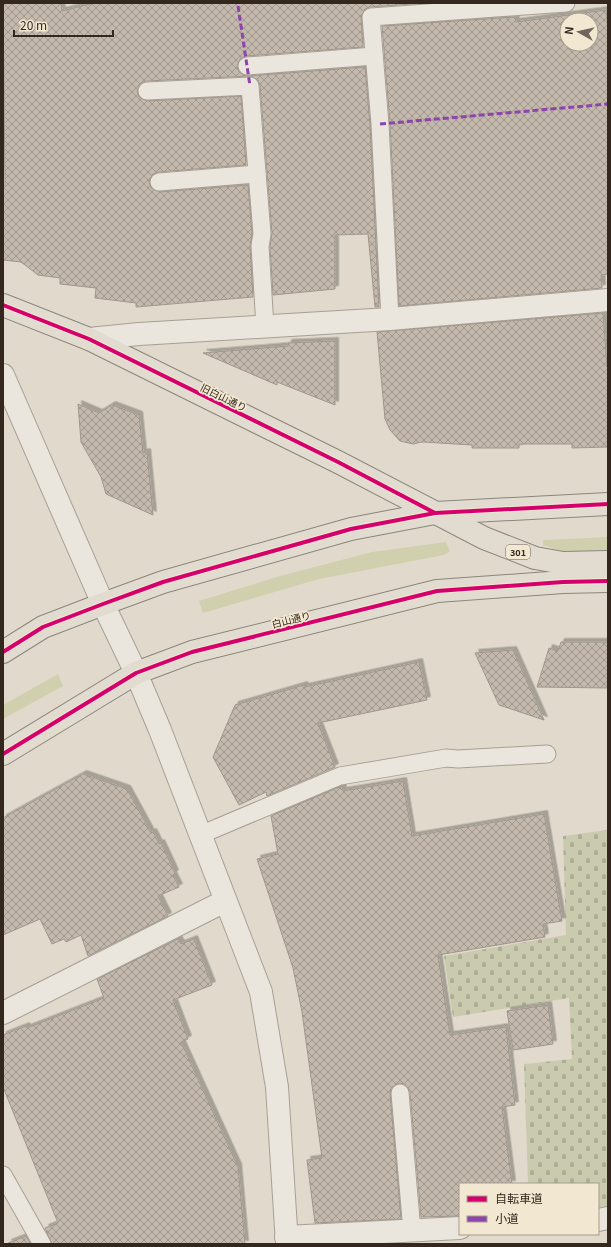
<svg xmlns="http://www.w3.org/2000/svg" width="611" height="1247" font-family="Georgia,'Noto Sans JP',serif">
	<defs>
		<pattern id="cemetery-stones" width="16" height="16" patternUnits="userSpaceOnUse"><rect width="16" height="16" fill="#cacaaf"/><path d="M2 7V4a2 2 0 0 1 4 0v3zM10 15v-3a2 2 0 0 1 4 0v3z" fill="#aeae96"/></pattern>
		<pattern id="building-cross-hatch" width="8" height="8" patternUnits="userSpaceOnUse"><rect width="8" height="8" fill="#c4b9ad"/><path d="M0 0l8 8M0 8l8-8" fill="none" stroke="#a0968c"/></pattern>
		<filter id="shadow"><feDropShadow dx="3.5" dy="-3.5" stdDeviation="0" flood-color="#0004"/></filter>
	</defs>
	<rect width="100%" height="100%" fill="#e1dacc"/>
	<g fill="#d0d0af">
		<polygon points="608,537 608,551 565,553 543,545 543,540"/>
		<polygon points="446,542 450,551 444,555 319,579 203,613 199,601 280,576 372,552"/>
		<polygon points="58,674 63,686 3,719 3,705"/>
	</g>
	<polygon fill="url(#cemetery-stones)" points="608,830 608,1209 598,1210 598,1184 528,1184 524,1064 572,1059 569,998 453,1017 444,956 566,935 563,836"/>
	<g fill="url(#building-cross-hatch)" stroke="#a1968c" fill-rule="evenodd" filter="url(#shadow)">
		<polygon points="3,3 61,3 62,11 94,3 426,3 370,7 365,9 361,17 363,47 246,56 241,58 237,66 239,72 248,76 365,67 370,125 379,307 375,307 368,234 335,235 335,289 273,295 270,247 272,233 260,85 258,80 250,76 147,81 141,83 137,91 139,97 147,101 241,96 246,165 158,172 153,174 149,182 151,188 160,192 248,185 252,234 250,247 253,297 136,307 136,303 95,298 96,288 60,284 60,278 38,275 21,262 3,260 3,185 5,186"/>
		<path d="M 606,10 L 608,29 L 608,274 L 601,275 L 602,288 L 399,306 L 390,123 L 382,26 L 515,17 L 516,22 ZM 567,20 L 591,20 L 591,44 L 567,44 Z"/>
		<polygon points="603,313 607,367 608,367 608,447 572,448 572,444 519,444 519,448 472,448 472,445 422,442 413,444 400,441 390,430 385,419 377,332"/>
		<polygon points="335,341 335,405 277,382 277,385 203,353 288,346 288,343"/>
		<polygon points="78,404 99,413 112,405 139,415 143,453 147,452 153,515 106,494 101,477 81,442"/>
		<polygon points="561,642 608,642 608,688 537,687 549,648 558,651"/>
		<polygon points="513,650 544,720 499,705 475,653"/>
		<polygon points="419,662 427,700 318,723 335,767 267,796 266,792 239,805 213,757 235,705 304,685 305,687"/>
		<polygon points="83,774 127,789 151,833 153,832 159,844 161,843 175,873 173,875 179,887 158,896 168,916 88,956 81,935 66,942 64,939 52,944 40,919 3,935 3,818"/>
		<polygon points="403,781 412,836 544,814 562,921 543,924 545,937 438,955 450,1035 506,1027 515,1105 502,1107 512,1184 460,1184 460,1216 421,1217 410,1092 405,1084 399,1083 391,1088 390,1094 401,1219 315,1223 307,1160 322,1158 302,1012 293,968 257,859 278,854 271,816 342,786 343,791"/>
		<polygon points="178,939 181,944 194,939 212,985 173,1000 188,1039 181,1042 238,1167 245,1244 52,1244 45,1228 58,1223 3,1087 3,1035 26,1026 27,1028 104,998 97,979"/>
		<polygon points="548,1005 553,1044 513,1050 507,1011"/>
		<polygon points="26,1236 31,1244 8,1244 8,1243"/>
	</g>
	<g fill="none" stroke-linecap="round" stroke-linejoin="round">
		<g stroke="#a69f95" stroke-width="19">
			<g id="service">
				<polyline points="247,66 374,56"/>
				<polyline points="147,91 250,86 262,234 260,246 265,327"/>
				<polyline points="159,182 257,174"/>
				<polyline points="390,319 380,124 371,17 566,3"/>
				<polyline points="200,835 340,776 446,758 458,759 547,754"/>
				<polyline points="400,1093 412,1231"/>
				<polyline points="3,1175 42,1244"/>
			</g>
		</g>
		<g stroke="#a69f95" stroke-width="24">
			<g id="minor">
				<polyline points="89,339 139,334 390,319 608,300"/>
				<polyline points="3,375 103,604"/>
				<polyline points="3,1013 225,901"/>
				<polyline points="598,1220 608,1218"/>
				<polyline points="286,1237 460,1228"/>
			</g>
		</g>
		<g stroke="#a69f95" stroke-width="24">
			<polyline id="tertiary" points="103,604 136,673 160,730 261,992 277,1087 287,1244"/>
		</g>
		<g stroke="#8c857c" stroke-width="24">
			<g id="primary">
				<polyline points="3,305 89,339 338,462 484,538 535,558 563,563 608,562"/>
				<polyline points="3,652 43,627 103,604 163,582 351,529 435,513 608,504"/>
				<polyline points="3,754 136,673 192,652 437,591 563,582 608,581"/>
			</g>
		</g>
		<use href="#service" stroke="#eae6dd" stroke-width="17"/>
		<use href="#minor" stroke="#eae6dd" stroke-width="22"/>
		<use href="#tertiary" stroke="#eae6dd" stroke-width="22"/>
		<use href="#primary" stroke="#e1dccf" stroke-width="22"/>
		<g stroke="#8e44ad" stroke-width="3" stroke-dasharray="6 3" stroke-linecap="butt">
			<polyline points="238,6 250,86"/>
			<polyline points="380,124 608,104"/>
		</g>
		<g stroke="#f2e8d2" stroke-width="6">
			<g id="cycleway">
				<polyline points="3,305 89,339 338,462 435,513"/>
				<polyline points="3,652 43,627 103,604 163,582 351,529 435,513 608,504"/>
				<polyline points="3,754 136,673 192,652 437,591 563,582 608,581"/>
			</g>
		</g>
		<use href="#cycleway" stroke="#d6006c" stroke-width="4"/>
	</g>
	<g text-anchor="middle" dominant-baseline="central" stroke-width="3.5" stroke-linejoin="round" paint-order="stroke">
		<rect fill="#f2e8d2" stroke="#6d6254" stroke-width="1" x="506" y="545" width="24" height="14" rx="3"/>
		<g font-size="9" font-weight="bold" fill="#34281e">
			<text x="518" y="552">301</text>
		</g>
		<g font-size="10" fill="#34281e" stroke="#f2e8d2">
			<text transform="translate(224 397) rotate(26)">旧白山通り</text>
			<text transform="translate(291 619) rotate(-14)">白山通り</text>
		</g>
	</g>
	<rect width="611" height="1247" fill="none" stroke="#34281e" stroke-width="8"/>
	<rect x="459" y="1183" width="140" height="52" fill="#f2e8d2" stroke="#a69b8a"/>
	<rect x="467" y="1196" width="20" height="6" fill="#d6006c" stroke="#a69b8a"/>
	<text x="495" y="1203" font-size="12" fill="#34281e">自転車道</text>
	<rect x="467" y="1216" width="20" height="6" fill="#8e44ad" stroke="#a69b8a"/>
	<text x="495" y="1223" font-size="12" fill="#34281e">小道</text>
	<g transform="translate(579 32) rotate(278)"><circle r="19" fill="#f2e8d2" stroke="#a69b8a"/>
	<path d="M0-3L7 15L0 10L-7 15Z" fill="#71665b"/>
	<text y="-6" font-size="11" font-weight="bold" text-anchor="middle" fill="#34281e">N</text>
	</g>
	<path d="M14 30v6h99v-6" fill="none" stroke="#34281e" stroke-width="2"/>
	<text x="20" y="30" font-size="12" fill="#34281e" stroke="#f2e8d2" stroke-width="3" paint-order="stroke">20 m</text>
</svg>
